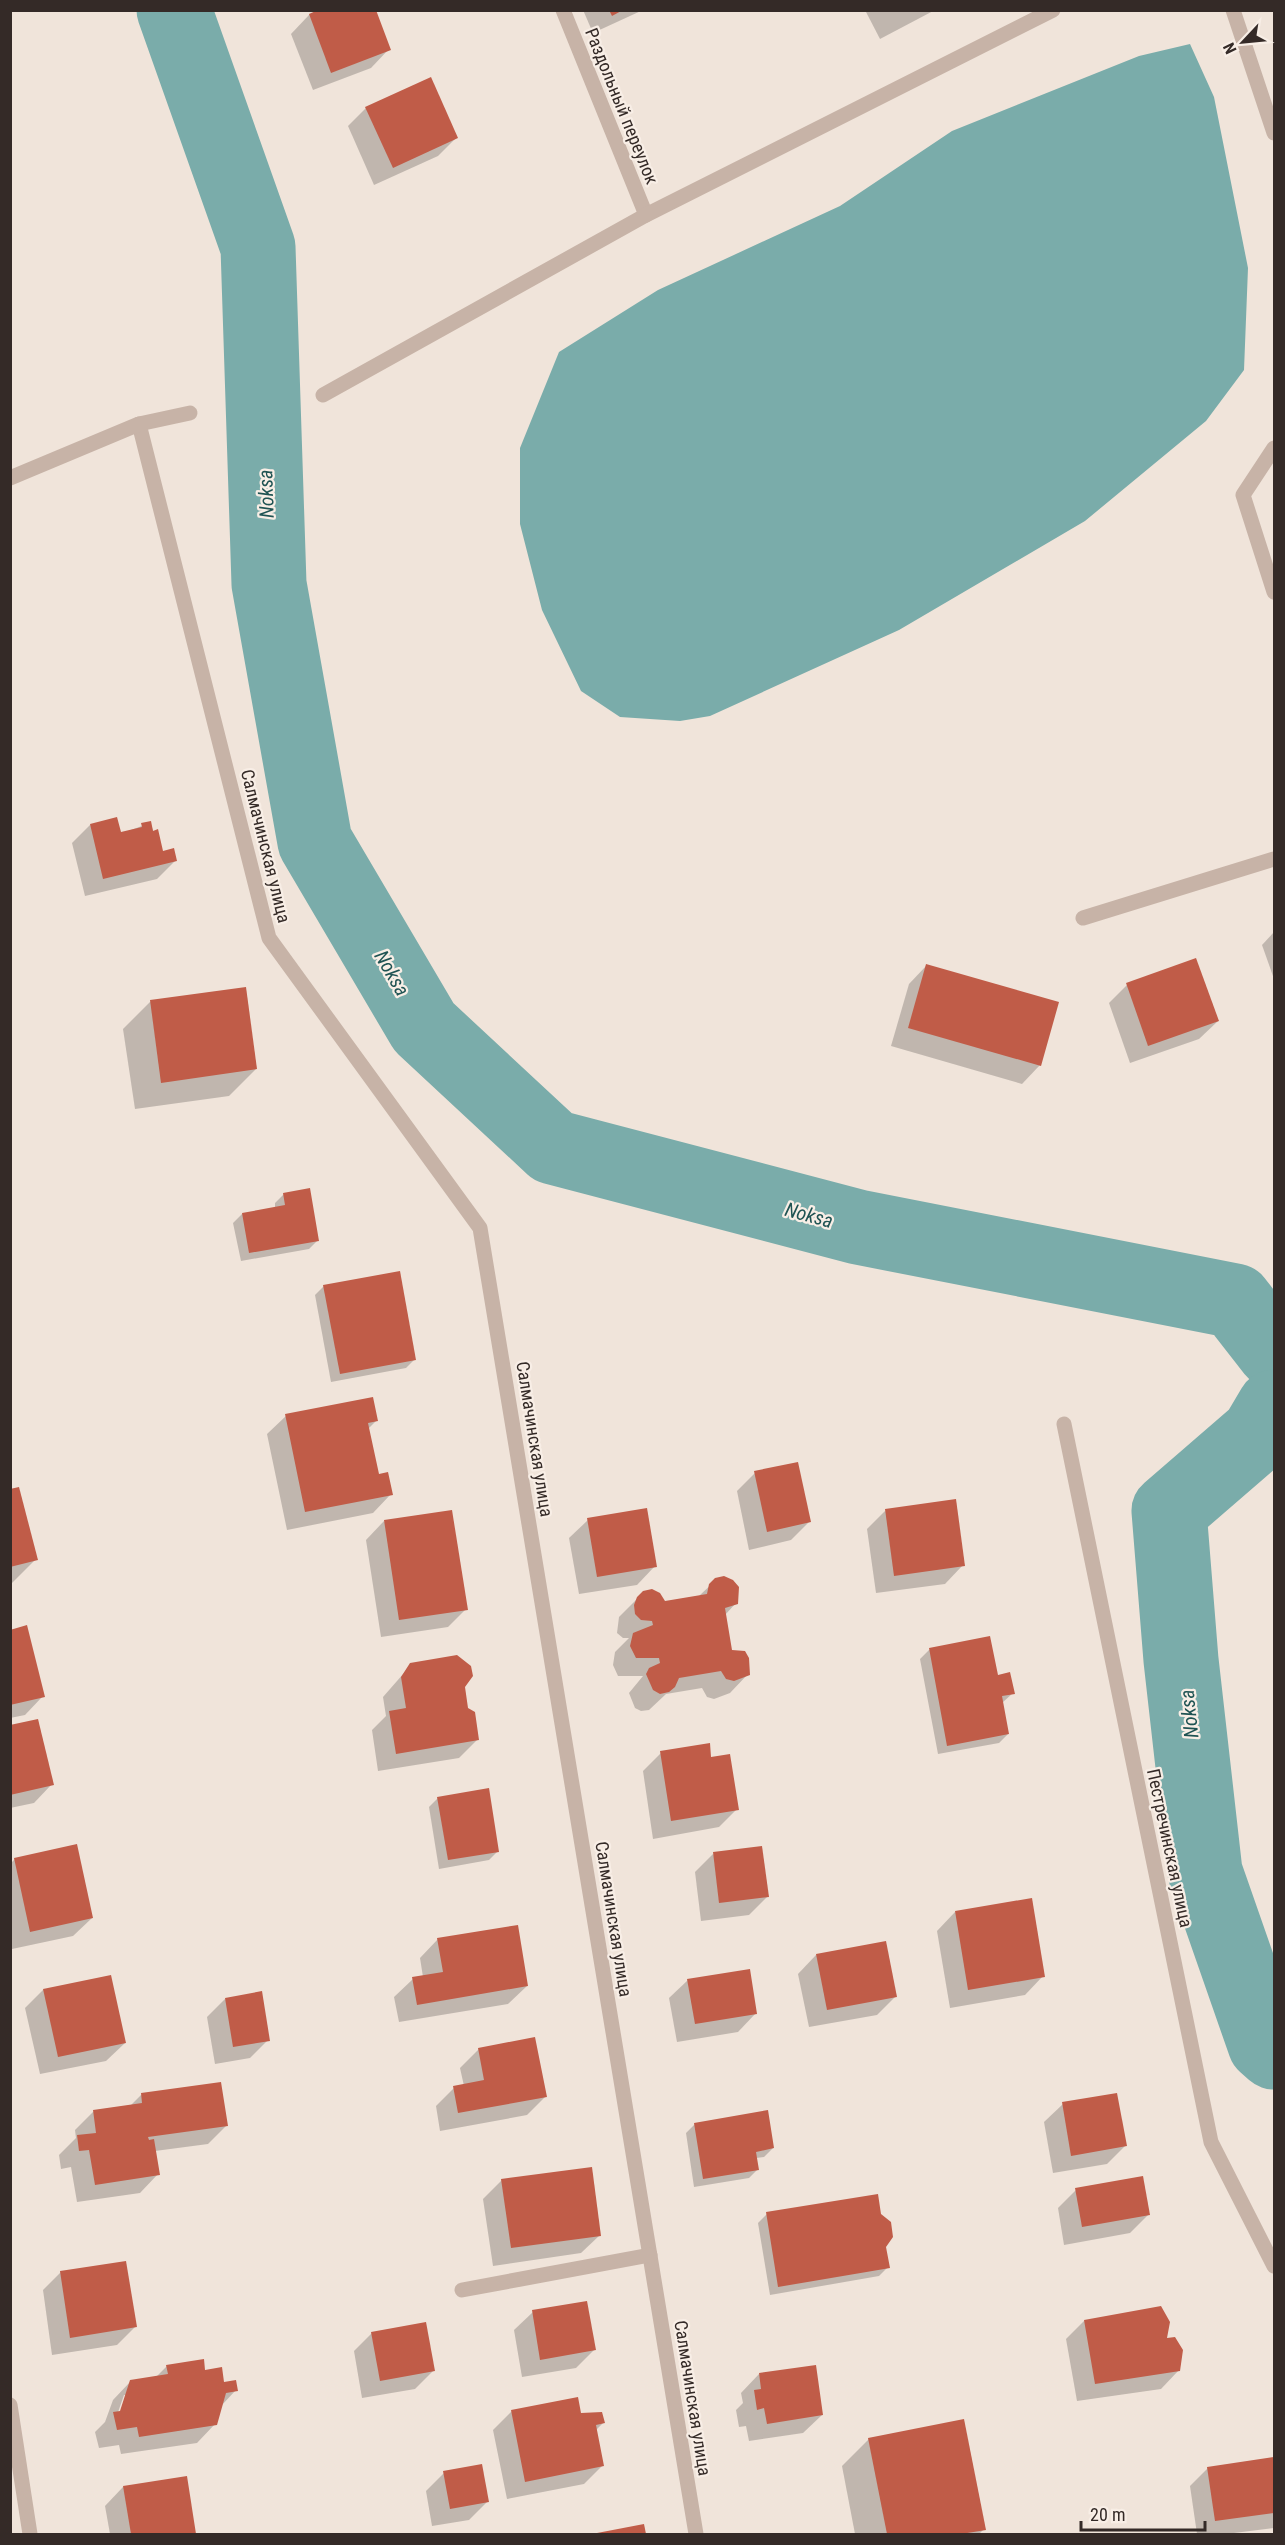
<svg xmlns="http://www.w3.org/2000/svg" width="1285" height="2545" font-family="'Roboto Condensed',sans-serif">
	<rect width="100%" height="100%" fill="#f0e4da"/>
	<polygon fill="#7aacaa" points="1190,44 1214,97 1248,268 1244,370 1206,421 1085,521 899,630 710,716 680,721 620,717 581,691 542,610 520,524 520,448 559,352 658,290 840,206 952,131 1139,56"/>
	<g fill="#0003" fill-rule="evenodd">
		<polygon points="322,10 389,49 371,68 313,90 291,34 309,15"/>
		<polygon points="583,10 643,10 593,33"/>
		<polygon points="865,10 935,10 880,39"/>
		<polygon points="366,108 456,138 438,156 374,185 348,126"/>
		<polygon points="150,823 162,852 176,860 157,879 85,896 72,843 90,825 120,834"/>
		<polygon points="1274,932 1274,979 1262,945"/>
		<polygon points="927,965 1040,1065 1022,1084 891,1046 909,984"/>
		<polygon points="1127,985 1218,1021 1199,1039 1130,1063 1109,1003"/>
		<polygon points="245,989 256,1069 229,1096 135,1109 123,1029 150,1002"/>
		<polygon points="284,1194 318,1240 309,1249 241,1261 233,1223 242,1214 275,1208 275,1203"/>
		<polygon points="324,1286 415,1359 406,1368 331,1382 315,1295"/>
		<polygon points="286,1416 376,1421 368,1429 378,1475 391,1494 373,1513 287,1530 267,1434"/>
		<polygon points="755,1473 809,1522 791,1540 749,1550 737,1491"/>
		<polygon points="10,1491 36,1559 10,1585"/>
		<polygon points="885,1511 963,1565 945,1584 876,1593 867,1529"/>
		<polygon points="588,1520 655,1566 637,1585 579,1594 569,1538"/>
		<polygon points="384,1521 466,1609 448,1627 381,1637 366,1540"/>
		<polygon points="716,1580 736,1603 725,1615 731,1652 748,1674 730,1693 714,1699 707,1697 702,1688 666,1694 649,1710 641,1711 635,1708 629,1693 643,1676 618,1676 613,1665 615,1652 629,1638 623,1638 617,1633 619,1617 638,1598 664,1602 699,1596"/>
		<polygon points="10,1631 43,1696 25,1715 10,1718"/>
		<polygon points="989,1638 997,1676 1013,1693 1002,1703 1008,1734 999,1743 938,1754 920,1659 929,1650"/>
		<polygon points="411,1665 464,1687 467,1709 478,1739 459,1758 378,1771 372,1730 386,1716 383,1697"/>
		<polygon points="10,1727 52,1784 34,1803 10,1808"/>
		<polygon points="661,1753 710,1759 737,1809 719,1827 653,1839 643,1771"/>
		<polygon points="438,1798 498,1851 489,1860 439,1869 429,1807"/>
		<polygon points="713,1854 767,1897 749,1915 701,1921 695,1872"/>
		<polygon points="15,1859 92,1918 73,1936 12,1949 10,1864"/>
		<polygon points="955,1912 1043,1976 1025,1995 950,2008 937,1931"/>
		<polygon points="438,1939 527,1986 508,2004 399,2022 394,1997 413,1979 423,1977 420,1958"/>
		<polygon points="816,1955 895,1997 877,2015 809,2027 798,1974"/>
		<polygon points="110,1977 125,2043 106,2061 40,2074 25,2008 43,1990"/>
		<polygon points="688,1980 756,2013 738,2032 677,2042 669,1998"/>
		<polygon points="225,1999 268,2040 250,2058 215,2064 207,2017"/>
		<polygon points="479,2049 545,2097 527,2115 440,2131 436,2106 454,2088 464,2086 460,2068"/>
		<polygon points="141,2095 226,2126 208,2144 155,2151 158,2174 140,2193 77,2202 71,2167 61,2169 59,2155 76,2138 75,2130 93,2112 130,2106"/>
		<polygon points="1063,2104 1125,2146 1107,2164 1053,2173 1044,2122"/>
		<polygon points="695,2124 773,2148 764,2157 756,2158 758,2169 749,2178 694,2187 686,2133"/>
		<polygon points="502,2180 600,2235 581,2253 493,2266 483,2199"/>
		<polygon points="1076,2190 1148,2215 1130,2233 1064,2245 1058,2208"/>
		<polygon points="767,2214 885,2247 888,2267 879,2276 770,2295 758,2223"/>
		<polygon points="61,2272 135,2327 117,2345 52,2355 43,2290"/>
		<polygon points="533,2312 594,2350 576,2368 522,2377 514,2330"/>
		<polygon points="1084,2321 1165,2340 1179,2370 1161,2389 1077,2401 1066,2339"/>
		<polygon points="372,2333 433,2371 415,2389 362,2398 354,2351"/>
		<path d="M 167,2366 L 204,2371 L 236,2390 L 221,2406 L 215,2424 L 197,2443 L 121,2454 L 119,2445 L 99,2448 L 95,2432 L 105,2422 L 113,2400 L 131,2381 L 156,2377 ZM 124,2395 L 127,2395 L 119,2419 L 116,2418 Z"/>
		<polygon points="759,2374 822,2415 803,2433 749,2441 746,2426 739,2427 736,2410 743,2403 741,2393"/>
		<polygon points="512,2411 580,2414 603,2423 596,2430 602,2466 584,2484 507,2499 493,2430"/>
		<polygon points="869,2439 984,2529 979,2534 855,2534 842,2466"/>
		<polygon points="1274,2459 1274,2528 1226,2534 1197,2534 1190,2486 1208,2468"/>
		<polygon points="444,2473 487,2502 469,2520 432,2526 426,2491"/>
		<polygon points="185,2478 194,2534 110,2534 105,2506 123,2487"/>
		<polygon points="643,2526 645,2534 600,2534"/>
	</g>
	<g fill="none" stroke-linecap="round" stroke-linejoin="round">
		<g stroke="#7aacaa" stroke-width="75">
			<polyline points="174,10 258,247 269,584 315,842 424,1027 553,1147 858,1227 1235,1301 1274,1351"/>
			<polyline points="1274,1407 1258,1434 1169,1511 1181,1660 1205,1872 1265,2044 1274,2052"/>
		</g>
	</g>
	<g fill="#c05c48">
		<polygon points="318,10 376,10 391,50 331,73 309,14"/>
		<polygon points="609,10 623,10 612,16"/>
		<polygon points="431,77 458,138 393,168 365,107"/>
		<polygon points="117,817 121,832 142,827 141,823 151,821 153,831 158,829 163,851 174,848 177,861 103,879 90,824"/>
		<polygon points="1196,958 1219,1021 1148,1046 1126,983"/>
		<polygon points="926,964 1059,1002 1041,1066 908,1028"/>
		<polygon points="246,987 257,1069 161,1083 150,1000"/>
		<polygon points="310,1188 319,1241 249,1253 242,1213 285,1205 283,1193"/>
		<polygon points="400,1271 416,1360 340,1374 323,1285"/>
		<polygon points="373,1397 378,1421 368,1423 379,1474 388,1472 393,1495 305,1512 285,1414"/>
		<polygon points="798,1462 811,1522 767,1532 754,1471"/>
		<polygon points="19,1487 38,1560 10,1567 10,1489"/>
		<polygon points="956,1499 965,1566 894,1576 885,1509"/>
		<polygon points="647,1508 657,1567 597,1577 587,1518"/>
		<polygon points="452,1510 468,1610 399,1620 384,1520"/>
		<polygon points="724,1576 733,1580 739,1587 738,1604 725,1608 732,1650 745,1651 749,1658 750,1675 734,1681 726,1679 721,1671 679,1678 675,1687 669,1692 660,1694 653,1690 646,1674 649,1668 660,1663 659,1658 636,1658 630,1646 633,1633 653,1625 652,1621 641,1620 635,1614 634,1605 637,1597 643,1591 652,1589 660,1593 665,1601 707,1594 709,1584 715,1578"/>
		<polygon points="27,1625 45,1697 10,1705 10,1630"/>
		<polygon points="990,1636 998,1675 1010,1672 1015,1694 1002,1696 1009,1734 947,1746 929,1648"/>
		<polygon points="457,1655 471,1666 473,1676 465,1687 468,1708 475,1712 479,1740 396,1754 389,1711 406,1708 401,1677 410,1663"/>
		<polygon points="38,1719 54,1785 10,1795 10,1725"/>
		<polygon points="710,1743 711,1757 730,1754 739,1810 671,1821 660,1751"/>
		<polygon points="489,1788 499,1852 448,1860 437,1797"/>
		<polygon points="77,1844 93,1918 30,1932 14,1858"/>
		<polygon points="762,1846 769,1897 719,1903 713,1852"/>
		<polygon points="1032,1898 1045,1977 968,1990 955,1911"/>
		<polygon points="518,1925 528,1986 417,2005 412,1977 443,1972 437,1938"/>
		<polygon points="886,1941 897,1997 827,2010 816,1954"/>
		<polygon points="750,1969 757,2014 695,2024 687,1979"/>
		<polygon points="111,1975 126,2043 58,2057 43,1989"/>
		<polygon points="262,1991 270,2041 233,2047 225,1998"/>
		<polygon points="535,2037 547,2097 458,2113 453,2086 484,2080 478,2048"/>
		<polygon points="221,2082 228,2126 148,2137 149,2140 154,2139 160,2175 95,2185 89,2150 79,2151 77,2135 96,2133 93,2110 142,2103 141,2093"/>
		<polygon points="1117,2093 1127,2146 1071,2156 1062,2102"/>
		<polygon points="768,2110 774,2148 756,2152 759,2170 703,2179 694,2123"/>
		<polygon points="592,2167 601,2236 511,2248 501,2179"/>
		<polygon points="1143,2176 1150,2215 1082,2227 1075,2188"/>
		<polygon points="878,2194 881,2214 891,2222 893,2237 886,2247 890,2268 778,2287 766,2212"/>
		<polygon points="126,2261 137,2327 70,2338 60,2271"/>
		<polygon points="587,2301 596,2350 540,2360 532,2310"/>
		<polygon points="1161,2306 1170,2322 1167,2338 1175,2337 1183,2350 1180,2371 1095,2384 1084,2320"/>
		<polygon points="426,2322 435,2371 380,2381 371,2332"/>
		<polygon points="204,2359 205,2370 222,2367 224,2382 236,2380 238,2391 226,2393 217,2425 139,2437 137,2427 117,2430 113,2412 120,2411 130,2380 168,2374 166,2365"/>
		<polygon points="816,2365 823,2415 767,2424 764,2408 757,2410 754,2390 761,2389 759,2373"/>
		<polygon points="578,2397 581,2413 602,2412 605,2423 596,2425 604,2466 525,2482 511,2410"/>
		<polygon points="964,2419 986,2530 961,2534 887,2534 868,2438"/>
		<polygon points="1274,2457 1274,2513 1215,2521 1207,2467"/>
		<polygon points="482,2464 489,2502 450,2509 443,2471"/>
		<polygon points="187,2476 196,2534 131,2534 123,2486"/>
		<polygon points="644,2524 646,2534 597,2534 597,2533"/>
	</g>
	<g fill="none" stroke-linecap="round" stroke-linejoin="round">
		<g stroke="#c7b3a7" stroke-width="15">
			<polyline points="563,10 646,215"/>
			<polyline points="1233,10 1274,133"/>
			<polyline points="323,395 646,215 1053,10"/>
			<polyline points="139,424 269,938 480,1228 696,2534"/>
			<polyline points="1274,448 1243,495 1274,592"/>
			<polyline points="10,478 139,424 190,413"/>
			<polyline points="1083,918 1274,859"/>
			<polyline points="1064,1424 1211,2142 1274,2266"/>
			<polyline points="462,2290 650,2255"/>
			<polyline points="10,2405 30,2534"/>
		</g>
	</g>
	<g text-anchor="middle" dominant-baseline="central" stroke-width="4.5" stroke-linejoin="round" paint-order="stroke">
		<g font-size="18" fill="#342a27" stroke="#f8eee6">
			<text transform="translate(622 106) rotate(68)">Раздольный переулок</text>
			<text transform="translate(266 846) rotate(76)">Салмачинская улица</text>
			<text transform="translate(535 1439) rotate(81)">Салмачинская улица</text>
			<text transform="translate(1170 1848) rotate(78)">Пестречинская улица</text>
			<text transform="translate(614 1919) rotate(81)">Салмачинская улица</text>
			<text transform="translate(693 2398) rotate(81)">Салмачинская улица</text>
		</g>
		<g font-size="20" font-style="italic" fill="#1f5353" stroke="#f8eee6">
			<text transform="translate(266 494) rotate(-92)">Noksa</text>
			<text transform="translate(392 973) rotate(60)">Noksa</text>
			<text transform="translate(809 1215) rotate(15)">Noksa</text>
			<text transform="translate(1189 1714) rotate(-96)">Noksa</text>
		</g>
	</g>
	<rect width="1285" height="2545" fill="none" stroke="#342a27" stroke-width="24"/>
	<g transform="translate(1243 42) rotate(244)" stroke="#f8eee6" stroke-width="4.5" paint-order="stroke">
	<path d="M0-4.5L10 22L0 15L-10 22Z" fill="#342a27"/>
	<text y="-9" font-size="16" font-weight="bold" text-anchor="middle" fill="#342a27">N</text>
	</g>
	<path d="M1081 2521v9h124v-9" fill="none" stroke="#342a27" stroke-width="3"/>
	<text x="1090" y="2521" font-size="18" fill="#342a27" stroke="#f8eee6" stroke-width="4.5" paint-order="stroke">20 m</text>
</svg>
